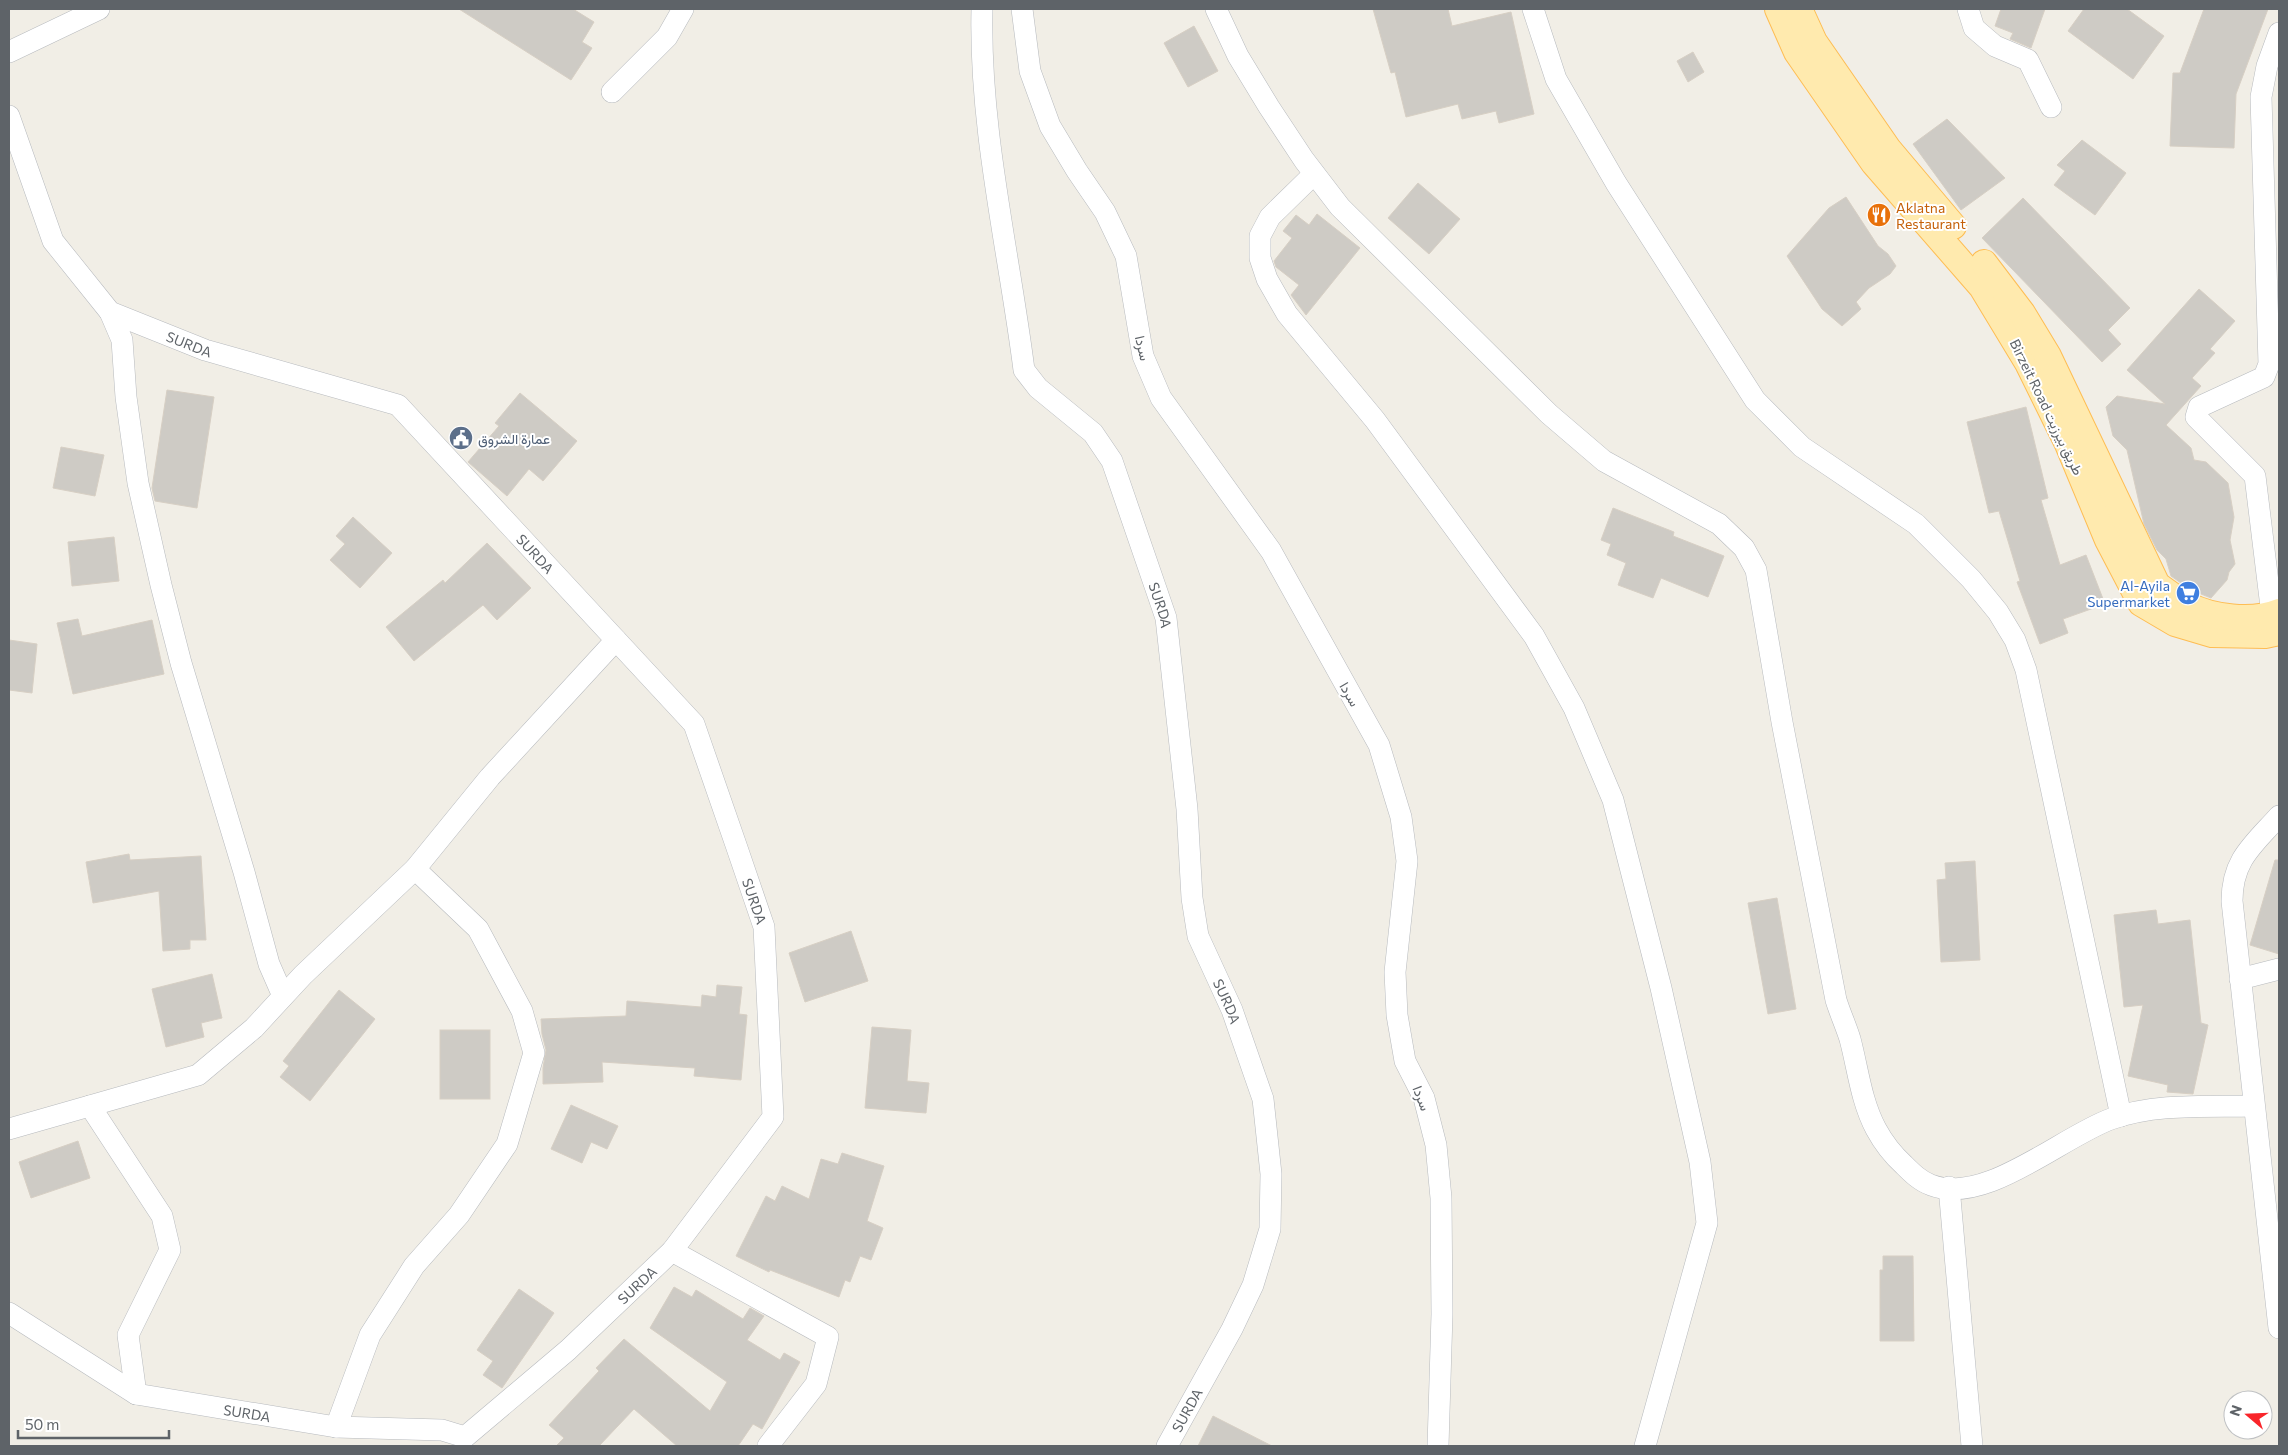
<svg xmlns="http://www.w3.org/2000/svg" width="2288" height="1455" font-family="Commissioner,Vazirmatn,sans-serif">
	<rect width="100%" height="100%" fill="#f1eee6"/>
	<g fill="#cecbc5" stroke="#d7cfc4">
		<polygon points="459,9 573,9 594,22 582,42 592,48 571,80"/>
		<polygon points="1373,9 1448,9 1452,26 1511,12 1534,114 1499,123 1496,111 1462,119 1458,104 1406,117 1395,72 1391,73"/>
		<polygon points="2001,9 2045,9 2031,48 2010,39 2013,33 1995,26"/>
		<polygon points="2084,9 2127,9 2164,36 2133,79 2068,31"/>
		<polygon points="2204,9 2268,9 2236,94 2234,148 2170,146 2173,73 2180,73"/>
		<polygon points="1194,26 1218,71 1188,87 1164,43"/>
		<polygon points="1693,52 1704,72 1688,82 1677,61"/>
		<polygon points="1947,119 2005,178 1961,210 1913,144"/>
		<polygon points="2082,140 2126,173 2095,215 2054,185 2065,171 2057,165"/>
		<polygon points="1418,183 1460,219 1429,254 1388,218"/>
		<polygon points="1846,197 1878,246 1888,254 1896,266 1890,274 1869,288 1856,302 1861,309 1842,326 1822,309 1787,256 1829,208"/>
		<polygon points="2023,198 2130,308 2108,330 2121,344 2102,362 1982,238"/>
		<polygon points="1317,214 1360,248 1306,315 1291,295 1299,285 1276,267 1274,261 1292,238 1283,231 1296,215 1309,225"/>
		<polygon points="2199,289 2235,321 2210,349 2215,353 2192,378 2201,386 2166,425 2191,448 2194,460 2206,462 2228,483 2234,517 2230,540 2235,564 2229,572 2227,580 2211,598 2191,590 2171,576 2166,559 2157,550 2144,524 2127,450 2113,436 2106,407 2117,396 2165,404 2127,370"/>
		<polygon points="167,390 214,397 197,508 155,501 152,488"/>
		<polygon points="520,393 577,441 543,481 529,469 507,496 468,462 499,426 495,423"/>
		<polygon points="2026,407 2048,498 2041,500 2060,565 2086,555 2105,604 2063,619 2068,633 2040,644 2017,582 2020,581 1999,511 1989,513 1967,422"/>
		<polygon points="61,447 104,455 95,496 53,488"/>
		<polygon points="1613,508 1674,532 1673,536 1724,556 1708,597 1661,578 1653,598 1618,585 1626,563 1607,555 1611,544 1601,540"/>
		<polygon points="353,517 392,553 360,588 330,560 345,544 336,536"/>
		<polygon points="114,537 119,581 72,586 68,542"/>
		<polygon points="487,543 531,588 497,620 483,605 414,661 386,627 443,580 445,583"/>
		<polygon points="78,619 82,636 152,620 164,674 73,694 57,623"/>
		<polygon points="9,640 37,644 32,693 9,690"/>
		<polygon points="129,854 130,860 201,856 206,940 190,940 190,949 163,951 159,891 93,903 86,862"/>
		<polygon points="2275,860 2279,860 2279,954 2250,945"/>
		<polygon points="1975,861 1980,960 1941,962 1937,880 1946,879 1945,863"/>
		<polygon points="1777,898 1796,1009 1768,1014 1748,903"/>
		<polygon points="2156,910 2158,924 2190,920 2201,1023 2208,1025 2193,1094 2167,1092 2168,1085 2128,1076 2143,1005 2124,1007 2114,915"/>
		<polygon points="851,931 868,981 805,1002 789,953"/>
		<polygon points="212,974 222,1018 201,1023 204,1037 166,1047 152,989"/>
		<polygon points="717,985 742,987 739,1014 747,1015 741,1080 694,1076 695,1068 602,1062 603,1082 543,1084 543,1068 546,1050 542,1034 541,1019 626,1016 627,1001 701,1007 702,995 716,997"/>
		<polygon points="339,990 375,1019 310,1101 280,1077 289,1066 283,1061"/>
		<polygon points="872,1027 911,1030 907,1081 929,1083 926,1113 865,1108"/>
		<rect x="440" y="1030" width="50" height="69"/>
		<polygon points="571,1105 618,1126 607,1149 591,1142 582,1163 551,1149"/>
		<polygon points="78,1141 90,1178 31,1198 19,1162"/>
		<polygon points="842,1153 884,1166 867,1221 883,1228 871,1260 860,1256 850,1282 845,1280 839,1297 770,1270 769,1272 736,1256 766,1196 775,1201 782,1186 809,1199 821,1159 838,1164"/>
		<polygon points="1883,1256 1913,1256 1914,1341 1880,1341 1880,1270 1883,1270"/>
		<polygon points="674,1287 692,1297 696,1290 743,1319 750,1308 764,1316 747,1340 780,1360 784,1353 800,1362 762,1429 753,1424 738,1446 677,1446 634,1409 599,1446 556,1446 564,1438 549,1425 599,1371 596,1368 624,1339 710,1411 727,1382 650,1328"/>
		<polygon points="519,1289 554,1313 502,1388 483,1375 493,1361 477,1350"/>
		<polygon points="1213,1416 1272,1446 1198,1446"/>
	</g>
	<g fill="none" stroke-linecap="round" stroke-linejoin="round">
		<g stroke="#b7babe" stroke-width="22">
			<g id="minor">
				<path id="s1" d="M 982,9 C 979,130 1009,251 1024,370 L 1038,388 L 1093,433 L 1112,461 L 1166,618 L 1187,809 L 1192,898 L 1198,936 L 1232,1010 L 1263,1099 L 1271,1174 L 1270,1229 L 1253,1285 L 1232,1329 L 1167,1446"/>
				<polyline points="1022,9 1030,71 1050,126 1077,171 1105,212 1126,256 1143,356 1161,398 1271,551 1379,745 1401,817 1407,861 1395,972 1397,1015 1405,1061 1424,1098 1436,1145 1441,1198 1442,1314 1438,1446"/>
				<path d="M 1216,9 L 1238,56 L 1269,107 L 1304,160 L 1340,207 L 1549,414 L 1604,461 L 1719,524 L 1744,548 L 1756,570 L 1782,722 L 1836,1000 C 1840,1013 1846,1026 1850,1039 C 1858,1069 1861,1101 1876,1129 C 1883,1142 1893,1155 1904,1165 C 1912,1173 1920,1181 1931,1185 C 1985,1206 2061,1137 2111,1119 C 2156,1103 2206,1107 2253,1106"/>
				<polyline points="1533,9 1556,79 1616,183 1755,400 1802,447 1916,524 1971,579 1998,612 2015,640 2026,670 2121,1116"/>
				<polyline points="1968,9 1974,28 1995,46 2028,60 2051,107"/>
				<polyline points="9,52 99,9"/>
				<polyline points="612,92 667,37 683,9"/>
				<path id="s2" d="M 9,116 L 53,241 L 110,312 L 205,350 L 398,405 L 694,724 L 736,845 L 764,927 L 773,1117 L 672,1251 L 568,1350 L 465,1437 L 442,1430 L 336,1427 L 136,1394 L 9,1313"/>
				<polyline points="1314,174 1270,217 1260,236 1260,258 1267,279 1287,314 1375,420 1534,636 1574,708 1613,800 1661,988 1700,1162 1707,1223 1645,1446"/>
				<polyline points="110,312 122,340 126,397 138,483 161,585 181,663 244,872 269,964 283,996"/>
				<polyline points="2272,615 2255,476 2196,417 2199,407 2264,377 2269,364 2261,97 2267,66 2279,33"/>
				<path d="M 2279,816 C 2253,845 2232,860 2232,901 L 2279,1328"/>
				<polyline points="2240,979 2279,969"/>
				<polyline points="90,1106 162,1216 170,1250 128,1335 136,1394"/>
				<polyline points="9,1129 198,1075 254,1028 303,975 415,869 490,777 616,640"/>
				<polyline points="1949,1187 1972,1446"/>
				<polyline points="672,1251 828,1337 816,1384 768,1446"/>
				<polyline points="336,1427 370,1335 414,1266 459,1215 507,1144 534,1053 522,1011 478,929 415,869"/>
			</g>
		</g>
		<g stroke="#febd53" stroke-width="28">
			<g id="major">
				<polyline points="1778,9 1797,52 1874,163 1982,287 2028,363 2068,444 2108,540 2141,603 2175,623 2212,634 2265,635 2279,632"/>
				<polyline points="1799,9 1814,42 1888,149 1953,226"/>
				<path d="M 1984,263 L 2022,313 L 2048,356 L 2157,585 C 2167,592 2177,600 2187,605 C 2212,618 2252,623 2279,612"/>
			</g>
		</g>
		<use href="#minor" stroke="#fff" stroke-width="21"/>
		<use href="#major" stroke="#ffeaae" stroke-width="26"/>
	</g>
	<defs>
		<g id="restaurant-disc" transform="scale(1.25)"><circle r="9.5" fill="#e8710a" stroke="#fff"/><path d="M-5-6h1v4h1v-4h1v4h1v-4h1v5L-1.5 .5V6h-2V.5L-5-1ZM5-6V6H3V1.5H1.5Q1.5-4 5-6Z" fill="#fff"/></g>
		<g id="civic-disc" transform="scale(1.25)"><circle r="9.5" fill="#5c6f8a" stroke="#fff"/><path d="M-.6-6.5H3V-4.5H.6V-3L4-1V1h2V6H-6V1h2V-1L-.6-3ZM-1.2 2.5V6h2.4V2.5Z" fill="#fff"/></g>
		<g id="supermarket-disc" transform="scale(1.25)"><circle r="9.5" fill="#3f7fe0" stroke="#fff"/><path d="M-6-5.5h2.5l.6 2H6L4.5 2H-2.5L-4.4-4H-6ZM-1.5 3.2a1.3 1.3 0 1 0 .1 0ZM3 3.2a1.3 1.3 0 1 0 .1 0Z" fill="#fff"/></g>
	</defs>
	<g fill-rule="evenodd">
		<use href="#restaurant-disc" x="1879" y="215"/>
		<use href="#civic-disc" x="461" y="438"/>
		<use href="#supermarket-disc" x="2188" y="593"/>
	</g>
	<g text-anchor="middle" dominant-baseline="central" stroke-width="4" stroke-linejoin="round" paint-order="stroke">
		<g font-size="14" fill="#c56008" stroke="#fff" text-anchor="start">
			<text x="1896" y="207">Aklatna<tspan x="1896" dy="16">Restaurant</tspan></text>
		</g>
		<g font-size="14" fill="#5e6368" stroke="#fff">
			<text stroke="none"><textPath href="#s2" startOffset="309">SURDA</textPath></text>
			<text transform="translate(1143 348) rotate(77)">سردا</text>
			<text transform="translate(2047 407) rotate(64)">Birzeit Road طريق بيرزيت</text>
			<text stroke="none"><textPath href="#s2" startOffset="729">SURDA</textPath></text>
			<text stroke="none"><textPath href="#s1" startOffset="644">SURDA</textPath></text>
			<text transform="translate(1350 694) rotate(60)">سردا</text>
			<text stroke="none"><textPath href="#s2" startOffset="1149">SURDA</textPath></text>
			<text stroke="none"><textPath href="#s1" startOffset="1049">SURDA</textPath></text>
			<text transform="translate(1422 1098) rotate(69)">سردا</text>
			<text transform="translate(637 1285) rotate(-43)">SURDA</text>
			<text transform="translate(1187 1410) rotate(-61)">SURDA</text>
			<text transform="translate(247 1413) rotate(9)">SURDA</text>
		</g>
		<g font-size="14" fill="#4e5e75" stroke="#fff" text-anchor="start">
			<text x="478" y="438">عمارة الشروق</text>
		</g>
		<g font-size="14" fill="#366cbe" stroke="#fff" text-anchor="end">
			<text x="2170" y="585">Al-Ayila<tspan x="2170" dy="16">Supermarket</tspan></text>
		</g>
	</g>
	<rect width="2288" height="1455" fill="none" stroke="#5e6368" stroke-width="20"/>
	<g transform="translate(2248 1415) rotate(289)"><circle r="24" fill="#ffffff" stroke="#bfc1c3"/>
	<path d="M0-4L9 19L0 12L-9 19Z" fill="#f9252a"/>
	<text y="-8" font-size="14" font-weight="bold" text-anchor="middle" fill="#5e6368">N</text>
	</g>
	<path d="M18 1430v8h151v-8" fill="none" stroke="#5e6368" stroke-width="2.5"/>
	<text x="25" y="1430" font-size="15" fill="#5e6368" stroke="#ffffff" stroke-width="4" paint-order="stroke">50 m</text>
</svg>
